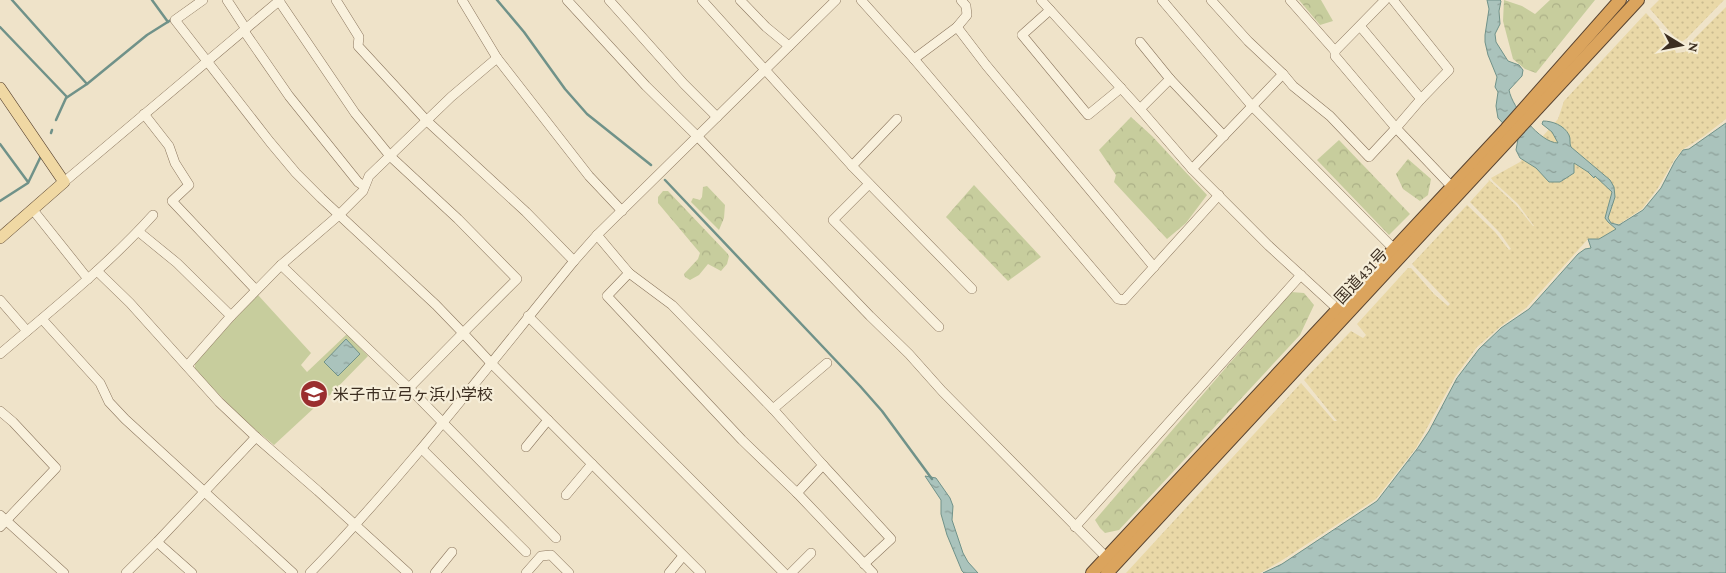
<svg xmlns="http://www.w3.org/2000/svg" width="1726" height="573" font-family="'Crimson Pro','Noto Sans JP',serif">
	<defs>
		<pattern id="forest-crowns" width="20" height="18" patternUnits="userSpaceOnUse" patternTransform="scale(1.25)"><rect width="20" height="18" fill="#c7cd9d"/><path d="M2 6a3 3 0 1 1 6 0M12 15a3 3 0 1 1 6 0" fill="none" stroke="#acb087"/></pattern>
		<pattern id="sand-dots" width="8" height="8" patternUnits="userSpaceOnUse" patternTransform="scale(1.25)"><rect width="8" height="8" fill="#e9d8a7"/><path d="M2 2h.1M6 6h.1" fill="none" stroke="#c9ba8f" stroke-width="1.8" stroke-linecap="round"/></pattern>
		<pattern id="water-ripples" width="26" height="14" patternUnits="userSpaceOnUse" patternTransform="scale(1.25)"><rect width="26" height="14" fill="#aac3bc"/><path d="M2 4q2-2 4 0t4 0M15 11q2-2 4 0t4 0" fill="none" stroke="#8c9f98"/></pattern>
	</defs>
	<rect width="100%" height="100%" fill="#efe3c9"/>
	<g fill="url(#forest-crowns)">
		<polygon points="1299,0 1321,0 1333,21 1320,25"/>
		<polygon points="1504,0 1522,6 1535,14 1550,0 1595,0 1536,73 1525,69 1513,59 1503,21"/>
		<polygon points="1131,117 1152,136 1207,195 1186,223 1167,239 1114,182 1116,175 1099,150"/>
		<polygon points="1339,140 1410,214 1389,235 1317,160"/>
		<polygon points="1408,159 1431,179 1428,195 1420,201 1403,189 1396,174"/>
		<polygon points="974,185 1041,257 1008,281 946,217"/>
		<polygon points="707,186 725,205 724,218 719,230 691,202 693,198 700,200 702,197 703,187"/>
		<polygon points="663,191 668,191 727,253 729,256 727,264 721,271 708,264 699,275 690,280 685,277 684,274 698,259 700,253 658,203 658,197"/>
		<polygon points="1291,292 1304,293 1314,305 1300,335 1119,530 1105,533 1100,528 1095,520"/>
	</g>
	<g fill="url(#sand-dots)">
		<polygon points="1659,0 1724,0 1686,39 1681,42 1678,41 1650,9"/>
		<polygon points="1726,7 1726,119 1704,136 1682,150 1674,160 1658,188 1642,209 1619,224 1611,223 1610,224 1616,229 1599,239 1588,239 1526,308 1501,326 1477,347 1455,377 1416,448 1376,499 1281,561 1260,573 1126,573 1301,383 1334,421 1337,421 1304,380 1351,331 1363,338 1366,335 1357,324 1408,268 1411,268 1434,294 1448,306 1450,304 1412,264 1467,205 1495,232 1509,250 1511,249 1500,233 1470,202 1489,181 1488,179 1516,205 1533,226 1534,226 1518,204 1493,181 1491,178 1520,162 1558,119 1564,101 1646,13 1672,41 1676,53 1685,52 1694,39"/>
	</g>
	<polygon fill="#c7cd9d" points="258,295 311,353 301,365 307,372 347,334 368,356 329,396 328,395 274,445 245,421 195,370 195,361"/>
	<g fill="url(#water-ripples)" stroke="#709289">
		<path d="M 1487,0 L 1500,0 L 1501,1 L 1499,11 L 1500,24 L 1495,34 L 1496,42 L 1508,61 L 1519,65 L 1523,70 L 1522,76 L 1509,90 C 1512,107 1540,143 1558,143 L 1552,132 L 1542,124 L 1543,121 C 1552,121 1564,125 1569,135 C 1571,139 1569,143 1571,147 L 1610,180 L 1614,187 L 1615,197 L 1608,218 L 1611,223 L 1619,225 L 1643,210 L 1661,188 L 1675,161 L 1683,150 L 1689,149 L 1726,123 L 1726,573 L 1263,573 L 1282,564 L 1377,501 L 1417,449 L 1429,431 L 1457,378 L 1479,349 L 1501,328 L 1529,309 L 1578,254 L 1585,249 L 1591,248 L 1588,239 L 1599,239 L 1616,229 L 1608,222 L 1605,218 L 1612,192 L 1595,176 L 1594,178 L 1588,172 L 1574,163 L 1574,173 L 1560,182 L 1549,182 L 1536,168 L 1520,158 L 1516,150 L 1518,139 L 1498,118 L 1496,106 L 1498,92 L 1495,87 L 1497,77 L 1488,55 L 1485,42 L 1485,35 L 1489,9 Z"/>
		<polygon points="346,339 360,354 338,376 324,362"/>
		<polygon points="925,476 936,478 950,498 953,506 952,520 963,553 968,562 978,573 964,573 962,571 947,535 941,514 941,500"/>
	</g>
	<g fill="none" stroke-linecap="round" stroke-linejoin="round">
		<g stroke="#709289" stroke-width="2.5">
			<polyline points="12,0 87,84"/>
			<polyline points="152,0 168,22"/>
			<polyline points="497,0 524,32 565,89 587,114 651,165"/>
			<polyline points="0,27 67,97"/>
			<polyline points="56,120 66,98 87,84 147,35 174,18"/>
			<polyline points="51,133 52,130"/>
			<polyline points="0,144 28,182"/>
			<polyline points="665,180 860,386 882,411 932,479"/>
			<polyline points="0,201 28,183 41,156"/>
		</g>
		<g stroke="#8b765e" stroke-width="10">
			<g id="minor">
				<polyline points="203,0 175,20 270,142 296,173 321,198 436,305 463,333 517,279 458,219 390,156 355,113 279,1"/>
				<polyline points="227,0 246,29"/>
				<polyline points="336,0 359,37 358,46 427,121 526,212 574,261"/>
				<polyline points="462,0 497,58"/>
				<polyline points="567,0 646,86 698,137 870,316 909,354 942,391 1107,558"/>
				<polyline points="609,0 684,84 717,117"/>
				<polyline points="702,0 852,166 972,289"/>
				<polyline points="740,0 766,27 789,46"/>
				<polyline points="861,0 914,59 1118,299 1124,300 1219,195"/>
				<polyline points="1041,0 1140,109 1192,169 1269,246 1342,313"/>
				<polyline points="1162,0 1252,106 1394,249"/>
				<polyline points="1290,0 1335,51 1385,0"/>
				<polyline points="1050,10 1022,35 1088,115 1121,88"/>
				<polyline points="1360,26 1421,99 1449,70 1393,0"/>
				<polyline points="957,27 986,65 1154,267"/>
				<polyline points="244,31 289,96 358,182 364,186"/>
				<polyline points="1140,42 1170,79"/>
				<polyline points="1335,51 1335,56 1396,128 1421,99"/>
				<polyline points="914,59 957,27 967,15 966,6 961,0"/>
				<polyline points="1283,74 1293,86 1330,116 1369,157 1396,128 1452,187"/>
				<polyline points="1140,109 1170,79 1224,136"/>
				<polyline points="144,114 169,146 175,163 189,185 172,201 256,290"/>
				<polyline points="852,166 897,119"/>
				<polyline points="1192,169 1283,74 1248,41 1211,0"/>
				<polyline points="64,182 280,0"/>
				<polyline points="869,184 833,220 939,327"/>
				<polyline points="33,210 88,279"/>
				<polyline points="139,232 177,263 231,316"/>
				<polyline points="597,235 629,273 607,296 742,440 797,493 873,573"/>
				<polyline points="281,265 409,388 463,333 491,363 701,573"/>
				<polyline points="97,271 130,303 219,402 256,437 318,491 408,573"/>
				<polyline points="629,273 672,305 773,409 823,465 797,493"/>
				<polyline points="0,300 27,331"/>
				<polyline points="528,316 784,573"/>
				<polyline points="42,319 100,383 109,402 125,419 293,573"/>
				<path d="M 0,354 C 53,309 107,266 153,215"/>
				<polyline points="187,366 231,316 281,265 339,215 363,191 369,176 451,97 497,58 589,176 622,211"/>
				<polyline points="409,388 556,538"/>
				<polyline points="773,409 827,363"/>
				<polyline points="0,411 13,422 56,468 0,527"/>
				<polyline points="526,447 548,420"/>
				<polyline points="422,449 526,552"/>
				<polyline points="823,465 891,539 864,564"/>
				<polyline points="566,495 592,464"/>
				<polyline points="0,515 64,573"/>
				<polyline points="1075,527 1301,275"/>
				<polyline points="157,542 192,573"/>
				<polyline points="126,573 157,542 256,437"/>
				<path d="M 310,573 C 405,475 488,366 574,261 L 597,235 L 836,0"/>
				<polyline points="435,573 452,552"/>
				<polyline points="526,573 541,556 551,555 569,573"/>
				<polyline points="669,573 683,556"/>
				<polyline points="791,573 811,553"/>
			</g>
		</g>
		<g stroke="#594431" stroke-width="12">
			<polyline id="major" points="0,88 64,182 0,238"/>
		</g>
		<g stroke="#594431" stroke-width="14">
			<g id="highway">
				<polyline points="1092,573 1506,129 1620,0"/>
				<polyline points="1107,573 1638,0"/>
			</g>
		</g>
		<use href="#minor" stroke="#f9f1dd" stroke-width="9"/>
		<use href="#major" stroke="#f0d8a3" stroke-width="11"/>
		<use href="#highway" stroke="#dba45d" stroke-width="12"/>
	</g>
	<defs>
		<g id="school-disc" transform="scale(1.4375)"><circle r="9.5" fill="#9a2e2f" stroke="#f6eed9"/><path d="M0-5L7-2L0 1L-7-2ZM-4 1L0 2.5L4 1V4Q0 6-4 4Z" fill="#fff"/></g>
	</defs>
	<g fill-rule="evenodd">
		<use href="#school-disc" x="314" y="394"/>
	</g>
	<g text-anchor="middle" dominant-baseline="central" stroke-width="4.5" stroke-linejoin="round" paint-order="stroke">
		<g font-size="16" fill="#3c2e21" stroke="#f6eed9">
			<text transform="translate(1361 276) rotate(-47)">国道431号</text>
		</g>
		<g font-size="16" fill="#3c2e21" stroke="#f6eed9" text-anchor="start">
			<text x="333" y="394">米子市立弓ヶ浜小学校</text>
		</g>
	</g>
	<g transform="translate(1681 45) rotate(100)" stroke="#f6eed9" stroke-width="4" paint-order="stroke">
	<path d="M0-4L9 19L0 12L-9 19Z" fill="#3c2e21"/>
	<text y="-8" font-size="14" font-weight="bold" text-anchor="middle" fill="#3c2e21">N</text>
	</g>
</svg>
